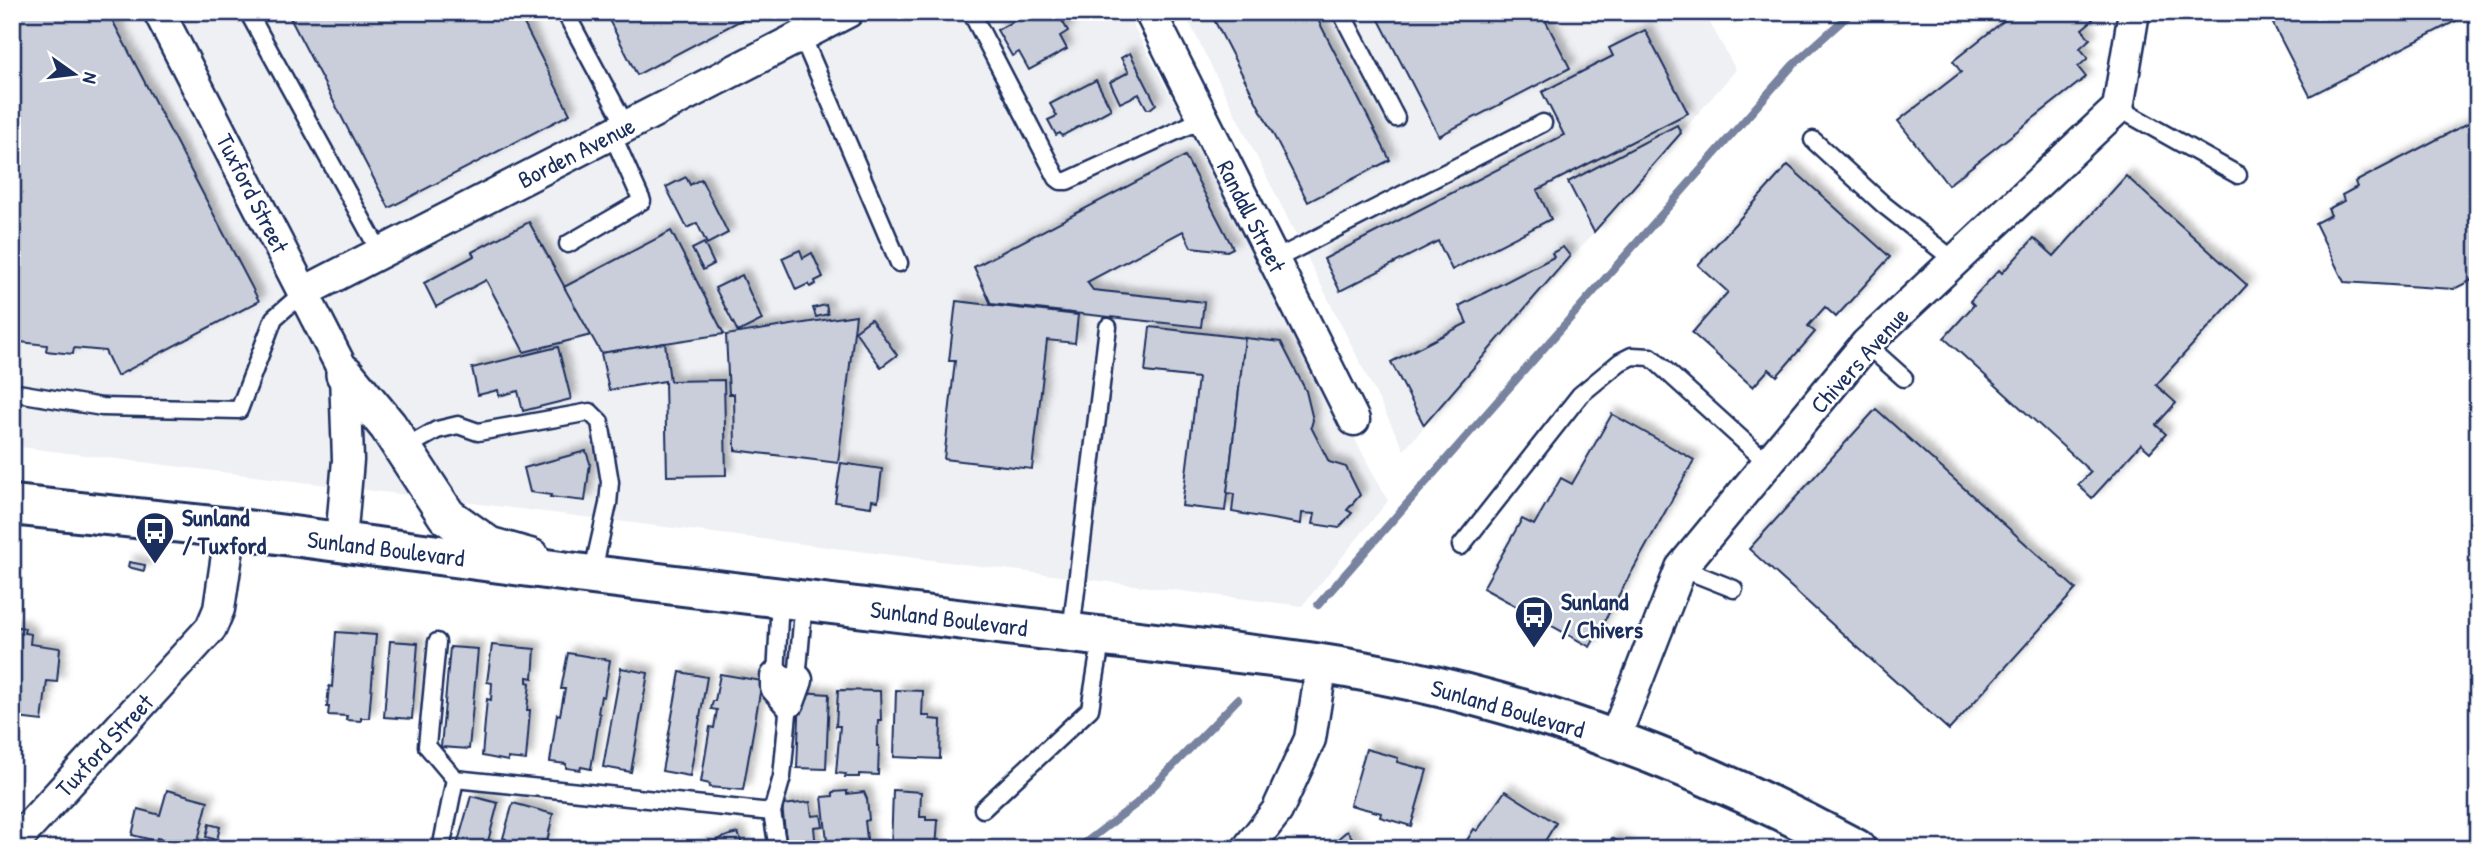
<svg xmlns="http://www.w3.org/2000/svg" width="2490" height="861" font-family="'Patrick Hand',sans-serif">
	<defs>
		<filter id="shadow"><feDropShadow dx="6" dy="-6" stdDeviation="3.5" flood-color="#0004"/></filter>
	</defs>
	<rect width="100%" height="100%" fill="#fff"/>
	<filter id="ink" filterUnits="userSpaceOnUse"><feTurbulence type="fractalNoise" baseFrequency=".0143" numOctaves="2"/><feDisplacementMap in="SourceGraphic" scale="14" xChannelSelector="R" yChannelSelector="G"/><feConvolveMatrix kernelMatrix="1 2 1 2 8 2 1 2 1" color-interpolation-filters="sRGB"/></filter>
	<g filter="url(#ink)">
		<g fill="#eff0f4">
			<polygon points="12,12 1126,12 1388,501 1302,606 12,446"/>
			<polygon points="1184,12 1704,12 1736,70 1404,450"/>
		</g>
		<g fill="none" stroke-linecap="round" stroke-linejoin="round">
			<g stroke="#77839f" stroke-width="8">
				<polyline points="1318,605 1793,65 1852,12"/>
				<polyline points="1077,849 1136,804 1238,699"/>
			</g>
		</g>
		<g fill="#caceda" stroke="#1b2f5e" stroke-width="2" filter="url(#shadow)">
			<polygon points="25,12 108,12 259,301 117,376 105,351 74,348 73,354 46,351 47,345 12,341 12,19"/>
			<polygon points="287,12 518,12 570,114 389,208"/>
			<polygon points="605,12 742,12 745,18 637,75"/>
			<polygon points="1026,12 1057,12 1068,31 1060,36 1067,49 1029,70 1019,52 1012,56 997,30 1027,14"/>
			<polygon points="1210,12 1314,12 1390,160 1308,202"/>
			<polygon points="1375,12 1541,12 1570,68 1439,136"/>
			<polygon points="2015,12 2086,12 2093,20 2082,29 2090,39 2080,48 2088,58 2078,67 2086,77 1948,185 1898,121 1961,72 1953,61"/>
			<polygon points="2267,12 2473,12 2310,96"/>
			<polygon points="1645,30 1688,113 1537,190 1551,219 1452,270 1438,241 1340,291 1324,259 1564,135 1542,92 1613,56 1609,48"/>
			<polygon points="1130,53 1156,104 1150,109 1147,109 1139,94 1120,103 1110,82 1129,72 1121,58"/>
			<polygon points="1096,80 1111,109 1062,136 1060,133 1056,135 1048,120 1057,116 1050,104"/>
			<polygon points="2478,118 2478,277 2454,289 2344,282 2315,223 2331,215 2328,209 2344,201 2342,195 2357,187 2355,182"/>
			<polygon points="1677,125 1681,133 1594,232 1568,182"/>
			<polygon points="1185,156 1233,248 1227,251 1191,247 1183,231 1087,282 1093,290 1204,302 1201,327 991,304 974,267"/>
			<polygon points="1788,165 1890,257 1836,317 1825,307 1808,326 1815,332 1777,376 1769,369 1753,387 1692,333 1728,292 1698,265"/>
			<polygon points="2126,176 2247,285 2156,385 2176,403 2156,425 2166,434 2150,452 2141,444 2092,498 2078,485 2091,472 1944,338 1974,305 1970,301 1999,270 2002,273 2034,238 2054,256"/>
			<polygon points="686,177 690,185 701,179 728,233 707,244 697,223 687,228 666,187"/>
			<polygon points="529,222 591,335 524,352 486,280 436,307 424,283 474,256 472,252"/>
			<polygon points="671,231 724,334 601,353 564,287"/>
			<polygon points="704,243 714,264 703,270 692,249"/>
			<polygon points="1563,247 1570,256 1424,425 1391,362 1467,323 1459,306 1554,257 1552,253"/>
			<polygon points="800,250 803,258 812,253 823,277 815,281 816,284 810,287 808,284 796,290 782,258"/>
			<polygon points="742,275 762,320 738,332 715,288"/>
			<polygon points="956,301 1078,315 1075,343 1047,340 1032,469 944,459 955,361 949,361"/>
			<polygon points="826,305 828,314 816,317 813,308"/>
			<polygon points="856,315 838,463 735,450 734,394 729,394 726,335"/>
			<polygon points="871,319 897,355 881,367 855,331"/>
			<polygon points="1150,327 1245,338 1225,511 1182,506 1198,378 1145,372"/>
			<polygon points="1245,338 1281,342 1306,391 1313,420 1311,427 1329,462 1346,467 1360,495 1347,510 1352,513 1339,528 1313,524 1315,514 1302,513 1301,524 1232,512 1234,494 1227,493"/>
			<polygon points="665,343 670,381 724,380 726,475 667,476 665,381 609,390 601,353"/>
			<polygon points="558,347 571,399 523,411 518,391 499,396 498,390 478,395 472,368"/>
			<polygon points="1876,409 2076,589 1949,730 1749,549"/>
			<polygon points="1612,414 1694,460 1590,647 1483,588 1522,519 1534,525 1561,478 1572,484"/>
			<polygon points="586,451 590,463 585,501 550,497 551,495 530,492 524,468"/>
			<polygon points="841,463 882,469 878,501 872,500 871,507 835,502"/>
			<polygon points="129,562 145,565 144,571 128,567"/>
			<polygon points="12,626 25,628 24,633 31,634 30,644 60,648 57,682 47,681 42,721 17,718 12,725"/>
			<polygon points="336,632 376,635 369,718 361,718 361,721 346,720 347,716 328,715 329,707 327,707 329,686 332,687"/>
			<polygon points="390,641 418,643 412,719 384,717"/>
			<polygon points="492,645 535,649 533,678 527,677 527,682 530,683 527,710 530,710 526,760 508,758 508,761 482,756 487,699 491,700 492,683 487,682"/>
			<polygon points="450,647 478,649 469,749 441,747"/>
			<polygon points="568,653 610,660 604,697 601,696 598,713 600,714 591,769 581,767 580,770 566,768 566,764 550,762 557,714 560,715 565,689 561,689"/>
			<polygon points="621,668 648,673 631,772 603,767"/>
			<polygon points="680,672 707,677 690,776 662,771"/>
			<polygon points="720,674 762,681 743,790 709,787 710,784 701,782 710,727 714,728 717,710 711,709 713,701 715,701"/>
			<polygon points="838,690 880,691 881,720 878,720 877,746 879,746 878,775 859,774 859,777 845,777 846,774 836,773 840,726 836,726"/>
			<polygon points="896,690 923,691 922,716 930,716 930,719 941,720 940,759 894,757"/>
			<polygon points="800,692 829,694 826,769 797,768"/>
			<polygon points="1366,749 1398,758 1397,762 1427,770 1411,826 1380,817 1381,813 1350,805"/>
			<polygon points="167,790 208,801 196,848 157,838 156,841 132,835 138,809 160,815"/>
			<polygon points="893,790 921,792 920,817 926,817 926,820 938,820 936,849 891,849"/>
			<polygon points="847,791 847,794 864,792 867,799 869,820 865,821 868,847 871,846 871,849 828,849 822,797 833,796 833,792"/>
			<polygon points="1505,791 1556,823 1540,849 1469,849 1464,845 1474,829 1477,831"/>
			<polygon points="471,796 498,803 486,849 456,849"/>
			<polygon points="810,802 812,816 821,815 823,826 814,827 816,849 787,849 782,805"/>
			<polygon points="513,803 553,814 547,842 542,841 542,849 504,849 506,839 503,838"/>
			<polygon points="209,824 220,827 217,840 206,837"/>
			<polygon points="1347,831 1361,849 1326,849"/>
			<polygon points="738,833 744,849 693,849 730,835"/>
			<polygon points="1612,838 1630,849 1606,849"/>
		</g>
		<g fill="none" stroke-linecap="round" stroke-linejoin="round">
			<g stroke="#1b2f5e" stroke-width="21">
				<g id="service">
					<polyline points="248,12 380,252"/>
					<polyline points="565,12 626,126"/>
					<polyline points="971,12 1057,178 1061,181 1067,181 1203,119"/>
					<polyline points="1341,12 1396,118"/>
					<polyline points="802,36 899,263"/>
					<polyline points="2118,108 2238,175"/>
					<polyline points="1813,140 1884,205 1955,261"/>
					<polyline points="568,244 642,201 612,134"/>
					<polyline points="1274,260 1543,123"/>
					<polyline points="1866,344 1904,378"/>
					<polyline points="12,392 102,407 239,410 274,318 304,292"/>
					<polyline points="403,449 437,430 458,425 478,432 590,412 600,422 610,482 608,504 592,575"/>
					<polyline points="1461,546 1580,395 1620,362 1632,356 1651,357 1769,464"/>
					<polyline points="1681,568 1734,589"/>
					<polyline points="1071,632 1108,327"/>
					<polyline points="437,642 427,746 455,779 441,849"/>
					<polyline points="776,677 780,598"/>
					<polyline points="797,680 804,600"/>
					<polyline points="455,779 772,812"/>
					<polyline points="983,809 1090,709 1102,636"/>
					<polyline points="778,849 772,812 782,777 789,702"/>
				</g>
			</g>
			<g stroke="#1b2f5e" stroke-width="35">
				<g id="minor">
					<polyline points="159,12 345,374 348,460 341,541"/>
					<polyline points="1150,12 1354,420"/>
					<polyline points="304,292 848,12"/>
					<polyline points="776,677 776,687 789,702 797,680"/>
					<polyline points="1614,740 1681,568 1866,344 2118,108 2134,12"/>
					<polyline points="12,845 211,628 219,609 231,528"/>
					<polyline points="1247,849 1277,811 1310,739 1322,663"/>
				</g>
			</g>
			<g stroke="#1b2f5e" stroke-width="42">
				<polyline id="tertiary" points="345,374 388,426 447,516 489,546 531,558"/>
			</g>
			<g stroke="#1b2f5e" stroke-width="44">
				<path id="primary" d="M 12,505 L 231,528 L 592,575 L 1279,658 C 1481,683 1676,752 1856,849"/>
			</g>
			<use href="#service" stroke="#fff" stroke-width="16"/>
			<use href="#minor" stroke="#fff" stroke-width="30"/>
			<use href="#tertiary" stroke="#fff" stroke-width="37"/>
			<use href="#primary" stroke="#fff" stroke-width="38"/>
		</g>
	</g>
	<defs>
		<g id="bus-pin" transform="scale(2.0125)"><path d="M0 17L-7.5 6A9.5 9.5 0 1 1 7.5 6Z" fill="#1b2f5e" stroke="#fff"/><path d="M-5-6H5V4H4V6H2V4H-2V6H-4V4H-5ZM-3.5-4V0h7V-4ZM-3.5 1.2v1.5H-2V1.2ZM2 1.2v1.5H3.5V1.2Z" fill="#fff"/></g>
	</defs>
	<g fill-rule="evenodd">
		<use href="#bus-pin" x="155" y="531"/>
		<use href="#bus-pin" x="1534" y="615"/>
	</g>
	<g text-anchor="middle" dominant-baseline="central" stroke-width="5" stroke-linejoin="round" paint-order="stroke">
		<g font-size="24" fill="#1b2f5e" stroke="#fff">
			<text transform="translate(576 152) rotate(-27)">Borden Avenue</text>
			<text transform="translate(253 193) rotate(63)">Tuxford Street</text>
			<text transform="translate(1252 216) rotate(63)">Randall Street</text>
			<text transform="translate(1859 360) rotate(-48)">Chivers Avenue</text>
			<text transform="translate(386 548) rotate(7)">Sunland Boulevard</text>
			<text transform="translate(949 618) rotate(7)">Sunland Boulevard</text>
			<text transform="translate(1508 708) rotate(16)">Sunland Boulevard</text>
			<text transform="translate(104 745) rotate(-47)">Tuxford Street</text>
		</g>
		<g font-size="24" font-weight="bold" fill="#1b2f5e" stroke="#fff" text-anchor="start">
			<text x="182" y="517">Sunland<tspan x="182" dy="28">/ Tuxford</tspan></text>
			<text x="1561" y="601">Sunland<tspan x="1561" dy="28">/ Chivers</tspan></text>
		</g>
	</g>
	<rect width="2490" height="861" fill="none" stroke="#fff" stroke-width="42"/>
	<rect x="21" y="21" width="2448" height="819" fill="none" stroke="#1b2f5e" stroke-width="2.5" filter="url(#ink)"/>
	<g transform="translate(74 74) rotate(104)" stroke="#ffffff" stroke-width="5" paint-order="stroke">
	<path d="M0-5L12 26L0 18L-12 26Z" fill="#1b2f5e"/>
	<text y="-10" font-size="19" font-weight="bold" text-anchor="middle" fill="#1b2f5e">N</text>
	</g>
</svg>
